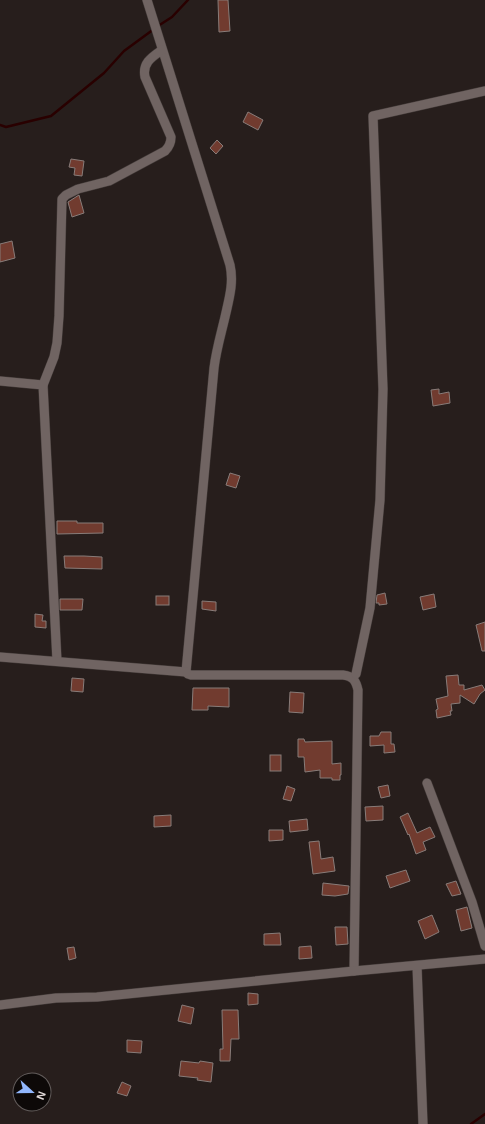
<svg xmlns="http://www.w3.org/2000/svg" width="485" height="1124" font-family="Helvetica,sans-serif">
	<rect width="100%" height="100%" fill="#271e1c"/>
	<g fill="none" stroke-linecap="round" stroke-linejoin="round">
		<g stroke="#290000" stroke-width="2.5">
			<polyline points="158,26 172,17 188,0"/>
			<polyline points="0,125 6,127 51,116 104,73 124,51 154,29"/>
			<polyline points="471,1124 485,1114"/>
		</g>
	</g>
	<g fill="#713b2f" stroke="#887c79">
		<polygon points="218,0 228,0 230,31 219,32"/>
		<polygon points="248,112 263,120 258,130 243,122"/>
		<polygon points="217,140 223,146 216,154 210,148"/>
		<polygon points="71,159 84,161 82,176 74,175 75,168 69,167"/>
		<polygon points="79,195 84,213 72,217 68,202"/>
		<polygon points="12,241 15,258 0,262 0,244"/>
		<polygon points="439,389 439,394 449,392 450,403 433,406 431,390"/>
		<polygon points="230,473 240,476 236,488 226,485"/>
		<polygon points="57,521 77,521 77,523 103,523 103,533 57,534"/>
		<polygon points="64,556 84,556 102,557 102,569 65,568"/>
		<polygon points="385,593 387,604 379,605 379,603 376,603 377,595"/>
		<polygon points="434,594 436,607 423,610 420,597"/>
		<rect x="156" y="596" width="13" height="9"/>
		<polygon points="60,599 83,599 82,610 60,610"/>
		<polygon points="202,601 216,602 216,611 202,609"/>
		<polygon points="35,614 43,615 42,621 46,621 46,628 35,627"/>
		<polygon points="485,622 485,651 482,651 476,625"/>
		<polygon points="458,675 459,685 464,685 464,690 482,685 485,690 480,694 474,704 460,695 460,703 451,704 452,711 450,711 451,715 437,718 436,710 438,709 436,699 448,696 446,676"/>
		<polygon points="72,678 84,679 83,692 71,691"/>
		<polygon points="193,688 229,688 229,707 208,706 208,710 192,710"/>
		<polygon points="290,692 304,693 303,713 289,712"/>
		<polygon points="381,732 391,732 391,744 394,744 395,752 384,753 384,745 370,746 370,736 379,736"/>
		<polygon points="298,739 304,739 305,742 332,741 332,764 341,763 341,775 340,775 340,780 332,780 332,778 320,778 320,770 305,772 304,757 298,757"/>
		<rect x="270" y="755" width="11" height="16"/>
		<polygon points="388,785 390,796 381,798 378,787"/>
		<polygon points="287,786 295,789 291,801 283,799"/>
		<polygon points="383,806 383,820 366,821 365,807"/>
		<polygon points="408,813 417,833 430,827 435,837 423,842 426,850 416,854 409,834 408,835 400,817"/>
		<polygon points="171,815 171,826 154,827 154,816"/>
		<polygon points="307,819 308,830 290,832 289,821"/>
		<polygon points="269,830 283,830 283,840 269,841"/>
		<polygon points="319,841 321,859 333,857 335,871 313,874 309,842"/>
		<polygon points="406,870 410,881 390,888 386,876"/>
		<polygon points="456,881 461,894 452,896 446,884"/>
		<polygon points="323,883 349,886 348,894 335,896 322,895"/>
		<polygon points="467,907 472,928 461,931 456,910"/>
		<polygon points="432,915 439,932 425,939 418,921"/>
		<polygon points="335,927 347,927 348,944 336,945"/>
		<polygon points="280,933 281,945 264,945 264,934"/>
		<polygon points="311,946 312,958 299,959 299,947"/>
		<polygon points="74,947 76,958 69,960 67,948"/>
		<polygon points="248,993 258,994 258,1004 248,1005"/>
		<polygon points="182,1005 194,1008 191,1024 178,1021"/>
		<polygon points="222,1010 238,1010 239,1039 231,1039 230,1061 220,1061 220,1049 223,1049"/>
		<polygon points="127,1040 142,1041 141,1053 127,1052"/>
		<polygon points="181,1061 199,1063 200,1061 213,1063 211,1082 197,1080 198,1078 179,1076"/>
		<polygon points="122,1082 131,1086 127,1096 117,1093"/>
	</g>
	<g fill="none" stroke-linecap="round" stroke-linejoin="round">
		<g stroke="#433b39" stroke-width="10">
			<g id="minor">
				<path d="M 147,0 L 230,265 C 234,283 229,299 225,317 C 221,334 216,351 214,368 L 186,672 L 188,674 L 191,675 L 343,675 C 353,676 356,681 358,690 L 354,971"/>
				<polyline points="0,381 43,385 57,661"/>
				<path d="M 43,385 L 54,357 L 57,343 L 59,316 L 62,199 L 66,195 L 78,189 L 109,181 L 165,151 C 169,147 171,143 171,137 L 145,77 C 142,63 152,57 162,50"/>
				<polyline points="0,657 186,672"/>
				<polyline points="356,674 370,608 380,500 383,389 373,116 485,91"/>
				<polyline points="427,783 472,902 485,946"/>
				<polyline points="417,966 423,1124"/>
				<polyline points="0,1005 56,998 97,997 354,971 485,959"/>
			</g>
		</g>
		<use href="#minor" stroke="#706462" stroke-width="9"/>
	</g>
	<g transform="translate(32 1092) rotate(111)"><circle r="19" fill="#0d0908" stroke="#635d5c"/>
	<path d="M0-3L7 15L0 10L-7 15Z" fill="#92b7fd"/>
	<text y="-6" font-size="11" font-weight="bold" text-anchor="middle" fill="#e3dcdb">N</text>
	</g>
</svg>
